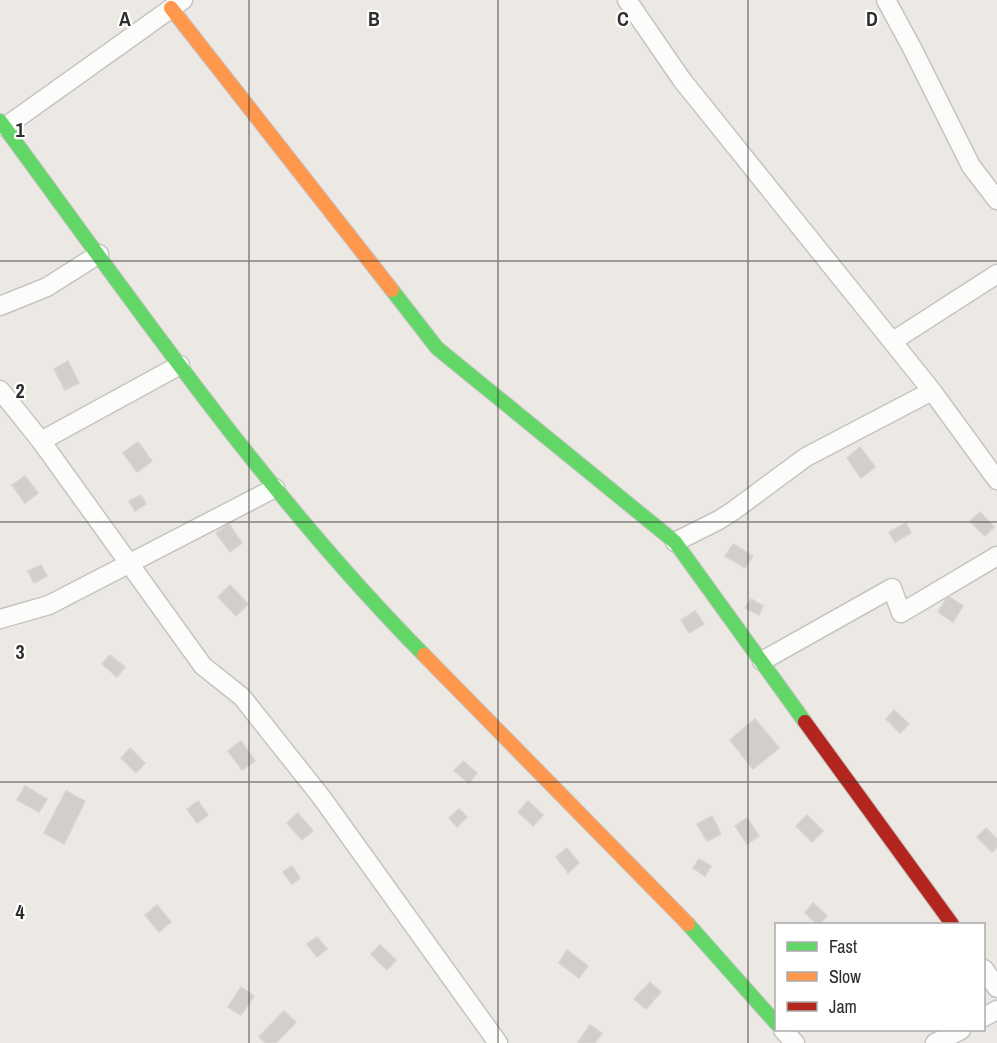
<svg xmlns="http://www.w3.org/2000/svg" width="997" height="1043" font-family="'Archivo Narrow',sans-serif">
	<rect width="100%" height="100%" fill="#ece8e4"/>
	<g fill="#d1cecb" stroke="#d7d4d0" stroke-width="1.5">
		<polygon points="68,361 79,383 65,390 54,369"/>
		<polygon points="138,442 152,461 137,472 123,453"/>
		<polygon points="860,447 875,467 861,478 847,458"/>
		<polygon points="25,476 38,493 25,503 12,485"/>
		<polygon points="141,495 146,504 135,511 129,501"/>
		<polygon points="980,512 994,527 985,536 970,521"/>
		<polygon points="906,523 911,533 895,542 889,532"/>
		<polygon points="229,524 242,543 230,552 216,533"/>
		<polygon points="733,544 753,556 745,568 725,556"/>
		<polygon points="41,565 47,576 34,583 28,571"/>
		<polygon points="230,585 248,604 236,616 218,597"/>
		<polygon points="948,596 963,606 953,622 938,612"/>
		<polygon points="751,599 763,606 759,615 745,608"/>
		<polygon points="695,611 704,624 689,633 681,620"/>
		<polygon points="110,655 125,667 117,677 102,664"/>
		<polygon points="894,710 909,724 900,733 886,719"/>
		<polygon points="755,719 779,748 753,769 730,740"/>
		<polygon points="241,741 255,761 242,770 228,751"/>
		<polygon points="130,748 145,763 136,773 121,758"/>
		<polygon points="463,761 477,773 469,783 454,771"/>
		<polygon points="25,786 47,799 39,812 17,800"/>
		<polygon points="66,791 85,801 64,844 44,833"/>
		<polygon points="198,801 208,815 197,823 187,809"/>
		<polygon points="528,801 543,815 533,826 518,812"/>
		<polygon points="459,809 467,817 457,827 449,818"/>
		<polygon points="298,813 313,831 302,840 287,823"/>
		<polygon points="807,815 823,831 812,842 796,826"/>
		<polygon points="712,816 721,834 707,841 697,824"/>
		<polygon points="747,818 759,836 747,844 735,826"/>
		<polygon points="986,828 997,839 997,847 992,852 977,837"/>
		<polygon points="567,848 579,863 568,873 556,857"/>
		<polygon points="699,859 711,866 705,876 693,868"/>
		<polygon points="292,866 300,878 292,884 283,872"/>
		<polygon points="813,903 827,916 819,924 817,924 805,913"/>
		<polygon points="157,905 171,922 159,932 145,915"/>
		<polygon points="317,937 327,949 317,957 307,944"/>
		<polygon points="380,945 396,960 387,970 371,954"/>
		<polygon points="567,950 588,966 579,978 559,963"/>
		<polygon points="650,982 661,992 646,1009 634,999"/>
		<polygon points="241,987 254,996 241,1015 228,1007"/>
		<polygon points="284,1011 296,1022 276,1043 266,1043 259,1037"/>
		<polygon points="590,1025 602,1033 595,1043 580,1043 578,1042"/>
	</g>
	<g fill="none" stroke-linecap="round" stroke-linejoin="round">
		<g stroke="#c5c4c5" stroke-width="21">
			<g id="street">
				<polyline points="627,0 682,80 932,391 997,480"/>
				<polyline points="886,0 912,48 971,166 997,200"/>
				<polyline points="5,127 183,0"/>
				<polyline points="0,306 47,287 99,254"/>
				<polyline points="893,341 997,274"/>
				<polyline points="0,390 41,441 203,666 242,697 322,798 498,1043"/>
				<polyline points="41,441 180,365"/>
				<polyline points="675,542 719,520 733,511 806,457 932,391"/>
				<polyline points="0,619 49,605 275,488"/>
				<polyline points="762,661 892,588 901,613 997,556"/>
				<polyline points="984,969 997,988"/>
				<polyline points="984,1017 997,1010"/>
				<polyline points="783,1030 795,1043"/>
				<polyline points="935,1043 961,1030"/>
			</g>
		</g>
		<g stroke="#c5c4c5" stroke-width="16">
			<g id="fast">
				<path d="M 0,121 C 135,304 264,493 424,655"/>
				<polyline points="392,290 437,348 675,542 805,722"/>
				<polyline points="688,924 776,1023"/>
			</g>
		</g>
		<g stroke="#c5c4c5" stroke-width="16">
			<g id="slow">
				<polyline points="171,8 392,290"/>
				<polyline points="424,655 688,924"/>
			</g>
		</g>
		<g stroke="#c5c4c5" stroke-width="16">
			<polyline id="jam" points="805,722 952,924"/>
		</g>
		<use href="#street" stroke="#fcfcfb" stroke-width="18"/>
		<use href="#fast" stroke="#63d668" stroke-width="14"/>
		<use href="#slow" stroke="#ff974d" stroke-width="14"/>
		<use href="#jam" stroke="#b3261e" stroke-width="14"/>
	</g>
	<path fill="none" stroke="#2e2e2e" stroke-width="1.5" stroke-opacity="0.55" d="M 249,0 L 249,1043M 498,0 L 498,1043M 748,0 L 748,1043M 0,261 L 997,261M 0,522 L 997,522M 0,782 L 997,782"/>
	<g font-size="20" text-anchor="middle" font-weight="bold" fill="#2e2e2e" stroke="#fff" stroke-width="4.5" stroke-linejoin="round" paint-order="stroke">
		<text x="125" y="26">A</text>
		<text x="374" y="26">B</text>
		<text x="623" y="26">C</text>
		<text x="872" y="26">D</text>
		<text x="20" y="137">1</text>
		<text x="20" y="398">2</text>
		<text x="20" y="659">3</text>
		<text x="20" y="919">4</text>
	</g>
	<rect x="775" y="923" width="210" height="108" fill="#ffffff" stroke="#ababab" stroke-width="1.5"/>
	<rect x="787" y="942" width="30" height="9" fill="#63d668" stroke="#ababab" stroke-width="1.5"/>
	<text x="829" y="953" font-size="18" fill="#2e2e2e">Fast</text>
	<rect x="787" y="972" width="30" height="9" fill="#ff974d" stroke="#ababab" stroke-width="1.5"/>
	<text x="829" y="983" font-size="18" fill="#2e2e2e">Slow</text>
	<rect x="787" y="1002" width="30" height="9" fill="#b3261e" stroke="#ababab" stroke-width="1.5"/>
	<text x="829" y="1013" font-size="18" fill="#2e2e2e">Jam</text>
</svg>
